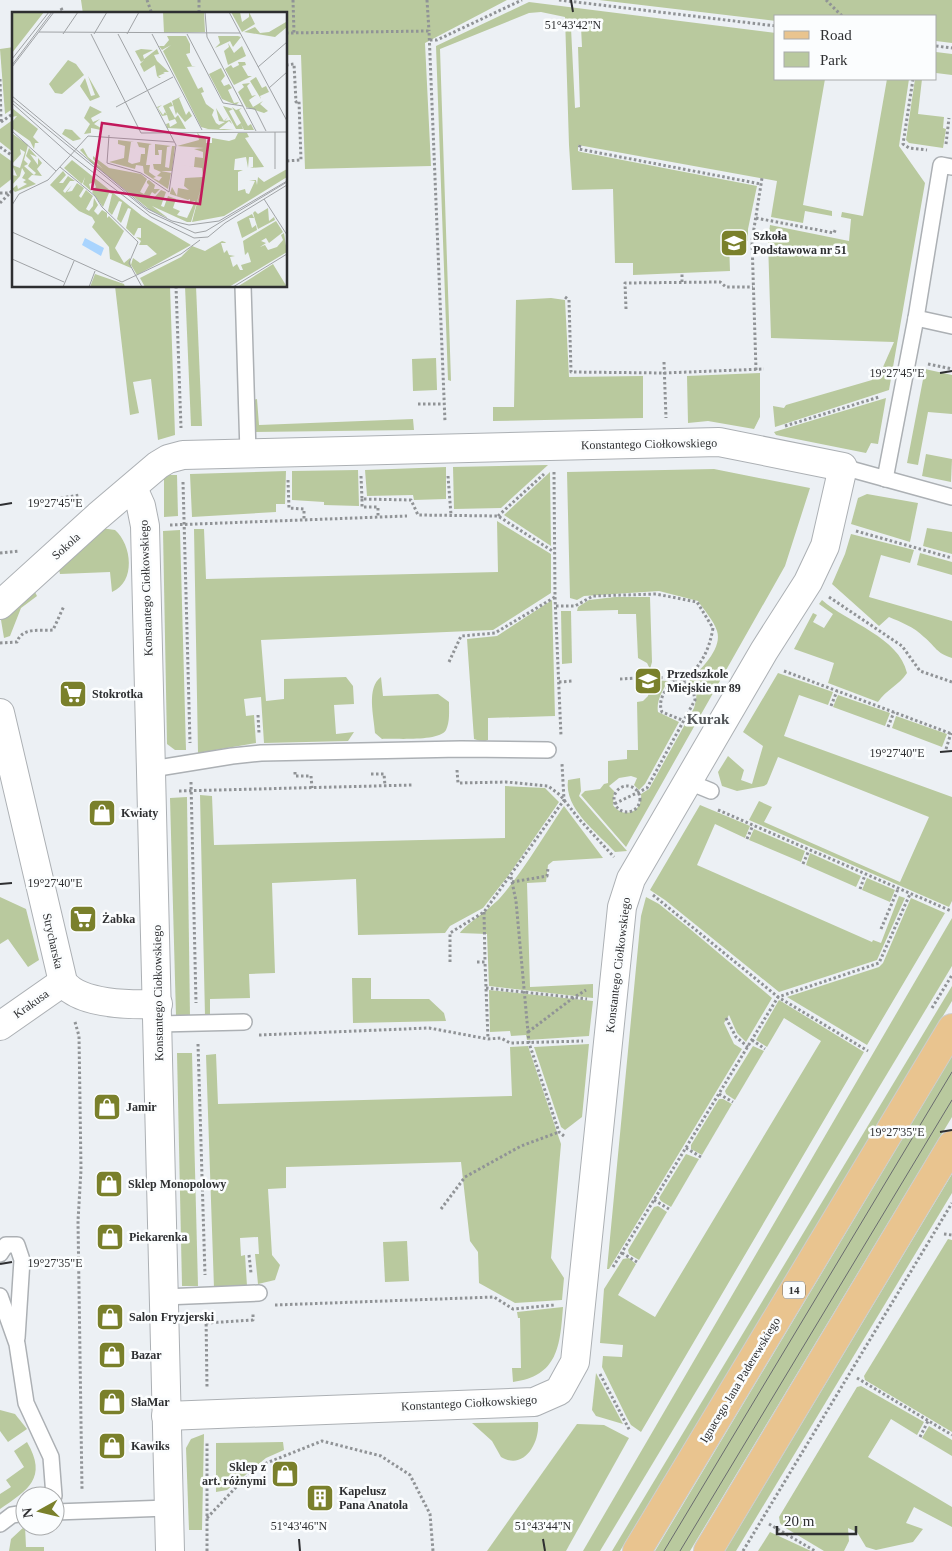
<svg xmlns="http://www.w3.org/2000/svg" width="952" height="1551" font-family="'Times New Roman',serif">
	<rect width="100%" height="100%" fill="#ecf0f4"/>
	<g fill="#b9c99e" fill-rule="evenodd">
		<polygon points="81,0 507,0 425,43 431,166 305,169 301,55 286,55 286,14 83,14"/>
		<polygon points="599,0 952,0 952,43 936,41 936,16 776,16 776,21"/>
		<path d="M 529,2 L 776,33 L 776,79 L 825,79 L 803,205 L 832,211 L 832,216 L 805,211 L 803,223 L 771,217 L 777,181 L 578,145 L 578,151 L 581,152 L 757,186 L 748,229 L 748,241 L 729,242 L 730,271 L 633,275 L 633,263 L 615,263 L 613,189 L 572,190 L 569,145 L 565,17 L 541,12 L 529,13 L 440,49 L 451,381 L 448,380 L 436,46 ZM 581,27 L 582,47 L 578,47 L 580,107 L 575,108 L 571,28 Z"/>
		<polygon points="14,47 14,108 5,114 0,49"/>
		<polygon points="936,52 952,54 952,75 936,73"/>
		<polygon points="887,79 909,79 899,146 925,183 889,390 775,427 773,406 784,408 786,405 872,380 873,367 883,367 894,342 771,338 768,241 770,225 849,241 851,219 841,217 842,212 863,216"/>
		<polygon points="915,79 922,79 918,114 944,117 943,128 946,129 943,148 909,143 906,140"/>
		<polygon points="14,119 14,153 0,142 0,129"/>
		<polygon points="0,153 14,163 14,177 0,188"/>
		<polygon points="115,286 170,286 175,435 158,440 151,379 133,382 139,413 130,415"/>
		<polygon points="185,286 196,286 202,426 191,426"/>
		<polygon points="551,298 565,300 569,377 643,376 643,418 493,421 493,407 514,407 516,300"/>
		<polygon points="436,358 437,390 413,391 412,359"/>
		<polygon points="925,369 952,375 952,414 928,412 918,465 907,463"/>
		<polygon points="760,373 760,417 754,429 708,421 688,423 687,376"/>
		<polygon points="886,398 878,444 871,443 866,453 776,435 774,432"/>
		<polygon points="257,399 259,425 413,419 414,430 254,432 253,400"/>
		<polygon points="926,454 952,459 951,482 922,476"/>
		<polygon points="548,465 501,508 454,509 453,467"/>
		<polygon points="446,467 446,499 414,500 413,495 367,496 365,470"/>
		<path d="M 714,469 L 810,488 L 785,566 L 626,847 L 581,795 L 585,791 L 600,789 L 604,784 L 608,783 L 608,761 L 627,759 L 627,750 L 638,750 L 637,702 L 643,701 L 648,696 L 652,680 L 668,681 C 663,690 656,701 658,712 L 679,722 L 645,784 L 639,790 L 634,785 L 637,778 L 631,776 L 619,778 L 609,786 L 614,791 L 613,805 C 624,820 643,812 641,794 L 649,789 L 694,708 C 697,698 699,688 688,682 C 699,671 723,649 717,631 C 714,621 704,610 698,601 L 659,591 L 584,596 L 577,600 L 570,598 L 567,472 Z"/>
		<polygon points="358,470 359,506 324,505 324,502 292,500 292,471"/>
		<polygon points="286,471 285,504 276,504 276,512 192,517 190,474"/>
		<polygon points="550,472 551,546 504,515"/>
		<polygon points="164,475 177,475 178,516 164,517"/>
		<polygon points="867,494 918,503 910,542 851,524 858,498"/>
		<polygon points="497,521 551,554 551,593 493,630 261,640 266,701 284,699 284,679 346,677 353,686 354,704 334,705 336,734 354,732 348,741 264,743 261,697 244,699 246,716 254,715 256,743 198,753 194,529 204,529 206,579 498,572"/>
		<path d="M 101,528 L 115,530 C 132,545 136,582 112,592 L 110,572 L 60,574 L 58,566 Z"/>
		<polygon points="927,528 952,532 952,554 923,546"/>
		<polygon points="180,530 186,750 175,750 167,744 163,531"/>
		<path d="M 851,534 L 914,550 L 910,563 L 881,555 L 869,597 L 952,621 L 952,658 C 936,653 936,647 924,637 C 914,627 901,622 889,617 L 879,626 L 832,584 L 845,554 Z"/>
		<polygon points="920,553 952,562 952,575 917,565"/>
		<polygon points="33,588 37,596 21,608 10,636 4,638 1,620"/>
		<polygon points="615,597 650,597 652,662 650,669 647,663 638,658 636,614 618,614 618,610 577,611 578,607 589,600"/>
		<polygon points="552,600 555,716 488,718 488,740 483,742 474,739 467,639 497,636"/>
		<path d="M 822,600 C 848,623 899,637 907,673 C 899,685 886,690 878,702 L 828,683 L 834,663 L 794,649 L 813,613 L 817,615 L 813,622 L 824,628 L 833,614 L 819,604 Z"/>
		<polygon points="561,611 571,611 572,663 562,664"/>
		<polygon points="778,673 833,692 828,705 799,695 784,736 952,797 952,901 949,907 749,820 759,801 772,807 764,822 900,882 929,817 778,757 767,784 764,786 737,791 722,786 718,772 728,756 744,770 741,780 752,784 763,746 743,732"/>
		<path d="M 381,677 L 383,696 L 438,694 L 449,702 C 449,711 450,722 446,730 C 439,742 396,738 382,739 L 375,733 C 374,716 366,688 381,677 Z"/>
		<polygon points="838,695 890,713 885,726 833,707"/>
		<polygon points="896,716 947,734 942,747 892,728"/>
		<path d="M 580,778 L 581,791 L 579,796 L 627,851 L 615,852 C 597,832 564,809 568,780 Z"/>
		<polygon points="505,786 545,788 559,802 508,876 483,908 450,926 445,933 358,935 356,879 272,883 275,973 249,974 250,998 210,999 210,1018 205,1016 200,795 212,796 214,845 505,838"/>
		<polygon points="187,797 190,1018 181,1019 176,1016 170,798"/>
		<polygon points="700,805 750,826 745,838 715,824 697,865 872,942 873,940 881,943 899,896 905,898 877,960 779,992 665,900 650,890"/>
		<path d="M 564,806 L 603,858 L 553,861 L 548,865 L 546,882 L 527,883 L 530,987 L 593,984 L 593,998 L 489,986 L 487,934 L 460,933 C 464,926 491,908 500,898 C 524,870 543,837 564,806 Z"/>
		<polygon points="754,829 805,851 801,862 749,840"/>
		<polygon points="810,853 861,876 856,887 806,865"/>
		<polygon points="867,878 895,890 890,902 862,890"/>
		<polygon points="0,897 26,909 39,960 28,967 8,939 0,944"/>
		<polygon points="646,897 659,904 690,929 772,998 746,1042 737,1033 729,1015 724,1023 734,1044 742,1049 609,1269 607,1269 641,916"/>
		<polygon points="911,898 945,913 867,1045 787,997 879,967 883,963"/>
		<polygon points="952,918 952,966 600,1551 583,1551"/>
		<polygon points="352,978 371,978 371,999 429,999 444,1013 446,1021 353,1023"/>
		<polygon points="952,986 952,1001 620,1551 612,1551"/>
		<polygon points="489,990 593,1001 589,1036 527,1040 526,1035 511,1036 510,1031 490,1032"/>
		<polygon points="779,1000 864,1052 641,1432 631,1425 627,1418 602,1367 603,1356 622,1357 623,1345 600,1343 604,1289 623,1259 629,1258 636,1264 618,1295 655,1317 821,1041 784,1018 767,1047 756,1040"/>
		<polygon points="589,1044 582,1117 565,1130 561,1127 534,1047"/>
		<polygon points="528,1046 561,1144 551,1258 564,1278 562,1300 515,1303 479,1283 478,1252 470,1241 461,1162 286,1167 286,1188 268,1189 272,1255 280,1265 275,1280 258,1284 255,1254 259,1254 258,1237 240,1238 241,1256 245,1255 247,1286 214,1288 206,1055 216,1054 218,1104 512,1096 510,1047"/>
		<polygon points="753,1046 764,1051 735,1100 726,1094 725,1091"/>
		<polygon points="177,1053 192,1053 198,1286 182,1286"/>
		<polygon points="952,1056 952,1117 690,1551 655,1551"/>
		<polygon points="719,1099 723,1099 732,1104 702,1155 691,1149 691,1145"/>
		<polygon points="686,1154 699,1159 671,1207 661,1201 659,1198"/>
		<polygon points="952,1174 952,1193 736,1551 725,1551"/>
		<polygon points="658,1206 667,1212 639,1260 629,1254 628,1250 654,1207"/>
		<polygon points="948,1239 952,1240 952,1432 865,1380 864,1376"/>
		<polygon points="407,1241 409,1281 385,1282 383,1242"/>
		<path d="M 563,1307 C 560,1346 558,1376 513,1382 L 512,1368 L 521,1368 L 520,1318 L 518,1318 L 517,1312 Z"/>
		<polygon points="596,1373 623,1424 596,1416 592,1410"/>
		<polygon points="861,1386 924,1422 917,1435 891,1419 868,1457 952,1507 952,1527 914,1507 906,1523 923,1529 913,1542 876,1550 866,1547 857,1532 848,1528 849,1541 844,1551 824,1551 784,1527 780,1523 779,1517 857,1387"/>
		<polygon points="0,1410 15,1414 27,1429 8,1442 0,1431"/>
		<path d="M 538,1422 C 540,1443 524,1471 501,1457 L 492,1441 L 472,1423 Z"/>
		<polygon points="577,1424 604,1425 629,1438 566,1551 487,1551"/>
		<polygon points="929,1426 952,1440 952,1456 922,1438"/>
		<polygon points="204,1434 202,1530 189,1530 186,1448 191,1439"/>
		<path d="M 27,1442 C 48,1478 28,1490 0,1509 L 0,1494 L 11,1487 L 6,1480 L 24,1467 L 14,1451 Z"/>
		<polygon points="283,1442 284,1450 266,1458 227,1490 216,1492 216,1443"/>
		<polygon points="25,1526 26,1547 44,1547 44,1551 9,1551 11,1539"/>
		<polygon points="770,1532 811,1551 758,1551"/>
	</g>
	<g fill="none" stroke-linecap="round" stroke-linejoin="round">
		<g stroke="#acb0b4" stroke-width="18">
			<g id="lane">
				<polyline points="243,286 248,453"/>
				<polyline points="916,318 952,326"/>
				<polyline points="843,467 952,497"/>
				<polyline points="885,479 916,318 941,165 952,167"/>
				<polyline points="152,769 232,756 261,753 461,749 548,750"/>
				<polyline points="689,782 711,791"/>
				<polyline points="159,1024 244,1022"/>
				<polyline points="0,1254 6,1245 17,1245 22,1260 17,1338"/>
				<polyline points="0,1296 17,1344 26,1403 51,1457 54,1496"/>
				<polyline points="164,1297 259,1293"/>
				<polyline points="55,1512 168,1508"/>
				<polyline points="0,1524 12,1515 25,1513"/>
			</g>
		</g>
		<g stroke="#acb0b4" stroke-width="30">
			<g id="street">
				<polyline points="133,488 141,506 145,526 170,1551"/>
				<polyline points="0,605 98,516 158,465 168,459 183,455 719,442 843,467 825,546 808,582 764,651 631,879 622,907 575,1362 559,1391 534,1402 166,1416"/>
				<path d="M 0,713 L 63,982 C 79,1005 132,1005 158,1004"/>
				<polyline points="0,1026 63,982"/>
			</g>
		</g>
		<g stroke="#cdcdce" stroke-width="30">
			<g id="primary">
				<polyline points="637,1551 952,1028"/>
				<polyline points="708,1551 952,1145"/>
			</g>
		</g>
		<g stroke="#909396" stroke-width="3" stroke-dasharray="2.5 2.5" stroke-linecap="butt">
			<polyline points="147,0 152,14"/>
			<polyline points="199,0 199,14"/>
			<polyline points="293,0 294,33"/>
			<polyline points="427,0 429,31"/>
			<polyline points="559,0 776,26"/>
			<polyline points="826,0 842,16"/>
			<polyline points="61,8 64,14"/>
			<polyline points="286,33 429,31 445,422"/>
			<polyline points="430,40 437,40 522,0"/>
			<polyline points="936,46 952,48"/>
			<polyline points="286,65 294,64 296,102 299,101 301,160 286,161"/>
			<polyline points="0,79 1,122"/>
			<polyline points="913,79 903,144 909,148 927,150"/>
			<polyline points="1,122 14,113"/>
			<polyline points="946,144 949,118"/>
			<polyline points="580,145 579,149 761,184"/>
			<polyline points="0,147 14,157"/>
			<polyline points="0,193 10,193 14,188"/>
			<polyline points="0,203 10,193"/>
			<polyline points="756,218 834,233 836,228"/>
			<polyline points="682,282 682,273"/>
			<polyline points="176,286 181,428"/>
			<polyline points="565,297 569,300 571,372 664,373 764,369"/>
			<polyline points="626,309 625,283 720,282 726,287 753,287"/>
			<polyline points="664,362 666,418"/>
			<polyline points="928,364 952,369"/>
			<polyline points="756,370 752,241 762,178"/>
			<polyline points="418,404 441,404"/>
			<polyline points="785,426 879,397"/>
			<polyline points="554,472 555,597 561,736"/>
			<polyline points="361,476 362,499 411,500 418,515 498,516 554,552"/>
			<polyline points="448,476 451,515"/>
			<polyline points="288,480 289,508 304,509 304,519"/>
			<polyline points="183,482 190,743"/>
			<polyline points="61,498 80,495"/>
			<polyline points="362,499 362,507 378,507 378,517"/>
			<polyline points="498,516 544,474"/>
			<polyline points="170,525 407,516"/>
			<polyline points="856,531 952,558"/>
			<polyline points="0,553 19,551"/>
			<polyline points="829,597 902,646 920,671 952,682"/>
			<path d="M 556,606 L 575,606 L 593,596 L 656,594 L 697,602 L 713,628 C 709,651 701,666 683,682 L 693,689 L 695,700 L 647,788 L 614,804"/>
			<path d="M 0,643 L 17,642 C 22,627 39,631 53,630 L 64,606"/>
			<polyline points="449,662 461,636 495,633 555,597"/>
			<polyline points="784,671 952,734"/>
			<path d="M 620,679 C 641,678 664,675 683,682"/>
			<path d="M 675,680 C 666,688 657,700 662,712 L 682,720"/>
			<polyline points="559,682 573,681"/>
			<polyline points="831,706 837,691"/>
			<polyline points="258,715 259,733"/>
			<polyline points="888,727 894,712"/>
			<polyline points="946,749 951,733"/>
			<polyline points="457,770 458,783 506,782 548,786 560,795 580,820 614,857"/>
			<polyline points="295,772 295,776 311,776 312,788"/>
			<polyline points="371,774 384,774 385,786"/>
			<polyline points="191,782 196,1003"/>
			<circle cx="627" cy="799" r="13"/>
			<polyline points="179,791 413,785"/>
			<polyline points="718,810 951,911"/>
			<polyline points="747,839 753,825"/>
			<polyline points="803,864 809,850"/>
			<polyline points="511,877 516,901 529,1043 559,1132 564,1136"/>
			<polyline points="512,882 547,876 548,868"/>
			<polyline points="860,889 865,875"/>
			<polyline points="653,895 778,997 868,1051"/>
			<polyline points="484,912 485,962"/>
			<polyline points="881,929 898,889"/>
			<polyline points="450,962 450,933 484,912 564,800 562,764"/>
			<polyline points="477,962 485,962 488,1039"/>
			<polyline points="486,988 587,999"/>
			<polyline points="932,1008 952,975"/>
			<polyline points="726,1018 736,1037 748,1047"/>
			<polyline points="75,1022 79,1036 81,1170 78,1221 82,1490"/>
			<polyline points="528,1032 573,998 586,990"/>
			<polyline points="259,1035 429,1028 488,1039 501,1038 510,1043 583,1041"/>
			<polyline points="752,1040 765,1049"/>
			<polyline points="198,1044 205,1275"/>
			<polyline points="719,1094 733,1102"/>
			<polyline points="686,1148 701,1157"/>
			<polyline points="654,1200 669,1209"/>
			<polyline points="441,1209 465,1177 521,1146 559,1132"/>
			<polyline points="944,1234 952,1235"/>
			<polyline points="622,1253 637,1262"/>
			<polyline points="249,1255 251,1273"/>
			<polyline points="613,1267 778,997 879,963 910,894"/>
			<polyline points="275,1305 494,1297 513,1309 555,1305"/>
			<polyline points="206,1314 207,1388"/>
			<polyline points="206,1323 253,1320 253,1313"/>
			<polyline points="600,1374 630,1431"/>
			<polyline points="857,1378 952,1435"/>
			<polyline points="920,1437 928,1421"/>
			<polyline points="207,1518 239,1484 264,1464 322,1441 381,1456 410,1475 430,1514 433,1551"/>
			<polyline points="769,1524 815,1551"/>
			<polyline points="207,1551 207,1442"/>
			<polyline points="743,1551 952,1203"/>
		</g>
		<use href="#lane" stroke="#fff" stroke-width="15"/>
		<use href="#street" stroke="#fff" stroke-width="28"/>
		<use href="#primary" stroke="#e9c48f" stroke-width="28"/>
		<g stroke="#696b6e" stroke-width="1">
			<polyline points="664,1551 952,1072"/>
			<polyline points="680,1551 952,1100"/>
		</g>
	</g>
	<path fill="none" stroke="#2e2f31" stroke-width="2" d="M 571,0 L 573,12M 940,373 L 952,371M 0,505 L 12,503M 940,752 L 952,751M 0,884 L 12,883M 940,1132 L 952,1130M 0,1264 L 12,1262M 299,1539 L 300,1551M 543,1539 L 545,1551"/>
	<defs>
		<g id="school-square" transform="scale(1.4375)"><rect x="-9" y="-9" width="18" height="18" rx="4" fill="#7a802b" stroke="#fbfdfe"/><path d="M0-5L7-2L0 1L-7-2ZM-4 1L0 2.5L4 1V4Q0 6-4 4Z" fill="#fff"/></g>
		<g id="supermarket-square" transform="scale(1.4375)"><rect x="-9" y="-9" width="18" height="18" rx="4" fill="#7a802b" stroke="#fbfdfe"/><path d="M-6-5.5h2.5l.6 2H6L4.5 2H-2.5L-4.4-4H-6ZM-1.5 3.2a1.3 1.3 0 1 0 .1 0ZM3 3.2a1.3 1.3 0 1 0 .1 0Z" fill="#fff"/></g>
		<g id="shop-square" transform="scale(1.4375)"><rect x="-9" y="-9" width="18" height="18" rx="4" fill="#7a802b" stroke="#fbfdfe"/><path d="M-5-2.5h2.3a2.7 3.5 0 0 1 5.4 0H5L5.5 6h-11ZM-1.5-2.5h3a1.5 2.3 0 0 0-3 0Z" fill="#fff"/></g>
		<g id="building-square" transform="scale(1.4375)"><rect x="-9" y="-9" width="18" height="18" rx="4" fill="#7a802b" stroke="#fbfdfe"/><path d="M-4-6H4V6H1V3H-1V6H-4ZM-2.5-4.3h1.7v1.8h-1.7ZM.8-4.3h1.7v1.8H.8ZM-2.5-1h1.7V.8h-1.7ZM.8-1h1.7V.8H.8Z" fill="#fff"/></g>
	</defs>
	<g fill-rule="evenodd">
		<use href="#school-square" x="734" y="243"/>
		<use href="#school-square" x="648" y="681"/>
		<use href="#supermarket-square" x="73" y="694"/>
		<use href="#shop-square" x="102" y="813"/>
		<use href="#supermarket-square" x="83" y="919"/>
		<use href="#shop-square" x="107" y="1107"/>
		<use href="#shop-square" x="109" y="1184"/>
		<use href="#shop-square" x="110" y="1237"/>
		<use href="#shop-square" x="110" y="1317"/>
		<use href="#shop-square" x="112" y="1355"/>
		<use href="#shop-square" x="112" y="1402"/>
		<use href="#shop-square" x="112" y="1446"/>
		<use href="#shop-square" x="285" y="1474"/>
		<use href="#building-square" x="320" y="1498"/>
	</g>
	<g text-anchor="middle" dominant-baseline="central" stroke-width="5" stroke-linejoin="round" paint-order="stroke">
		<rect fill="#fbfdfe" stroke="#6c6d6e" stroke-width="1" x="783" y="1281.5" width="22" height="17" rx="4"/>
		<g font-size="11" font-weight="bold" fill="#2e2f31">
			<text x="794" y="1290">14</text>
		</g>
		<g font-size="12" font-weight="bold" fill="#2e2f31" stroke="#fbfdfe" text-anchor="start">
			<text x="753" y="236">Szkoła<tspan x="753" dy="14">Podstawowa nr 51</tspan></text>
			<text x="667" y="674">Przedszkole<tspan x="667" dy="14">Miejskie nr 89</tspan></text>
			<text x="92" y="694">Stokrotka</text>
			<text x="121" y="813">Kwiaty</text>
			<text x="102" y="919">Żabka</text>
			<text x="126" y="1107">Jamir</text>
			<text x="128" y="1184">Sklep Monopolowy</text>
			<text x="129" y="1237">Piekarenka</text>
			<text x="129" y="1317">Salon Fryzjerski</text>
			<text x="131" y="1355">Bazar</text>
			<text x="131" y="1402">SłaMar</text>
			<text x="131" y="1446">Kawiks</text>
			<text x="266" y="1467" text-anchor="end">Sklep z<tspan x="266" dy="14">art. różnymi</tspan></text>
			<text x="339" y="1491">Kapelusz<tspan x="339" dy="14">Pana Anatola</tspan></text>
		</g>
		<g font-size="12" fill="#2e2f31" stroke="#fbfdfe">
			<text transform="translate(649 444) rotate(-1)">Konstantego Ciołkowskiego</text>
			<text transform="translate(66 546) rotate(-42)">Sokola</text>
			<text transform="translate(146 588) rotate(-92)">Konstantego Ciołkowskiego</text>
			<text transform="translate(53 941) rotate(77)">Strycharska</text>
			<text transform="translate(618 965) rotate(-83)">Konstantego Ciołkowskiego</text>
			<text transform="translate(158 993) rotate(-91)">Konstantego Ciołkowskiego</text>
			<text transform="translate(31 1004) rotate(-35)">Krakusa</text>
			<text transform="translate(740 1380) rotate(-59)">Ignacego Jana Paderewskiego</text>
			<text transform="translate(469 1403) rotate(-3)">Konstantego Ciołkowskiego</text>
		</g>
		<g font-size="15" font-weight="bold" fill="#515457" stroke="#fbfdfe">
			<text x="708" y="719">Kurak</text>
		</g>
	</g>
	<g transform="translate(12 12)">
		<rect width="275" height="275" fill="#ecf0f4"/>
		<path d="M 0,0 L 32,0 L 0,41 ZM 151,0 L 192,0 L 193,20 L 152,21 ZM 219,0 L 228,0 L 230,10 L 237,5 L 237,0 L 243,12 L 230,20 ZM 274,10 L 275,15 L 263,25 L 232,20 L 243,15 L 248,21 L 257,20 ZM 155,24 L 174,24 L 178,32 L 178,41 L 174,42 L 180,54 L 184,54 L 175,55 L 186,77 L 190,75 L 192,80 L 189,81 L 194,92 L 202,98 L 200,103 L 204,111 L 207,113 L 213,110 L 207,109 L 204,96 L 212,109 L 216,105 L 213,109 L 218,108 L 220,112 L 217,109 L 207,117 L 222,117 L 212,118 L 191,117 L 196,117 L 189,115 L 151,39 L 159,33 L 150,38 L 147,34 L 152,34 L 157,28 ZM 206,24 L 226,24 L 229,25 L 221,35 L 218,29 L 203,36 L 208,31 ZM 216,31 L 222,41 L 230,34 L 234,44 L 216,53 L 212,39 L 217,35 ZM 129,37 L 141,38 L 131,43 L 132,47 L 145,37 L 147,42 L 142,43 L 145,49 L 157,60 L 151,60 L 153,61 L 146,64 L 149,66 L 147,66 L 145,64 L 143,53 L 132,60 L 128,52 L 132,48 L 129,50 L 123,39 ZM 56,48 L 64,52 L 72,63 L 50,82 L 43,81 L 37,72 ZM 226,50 L 233,50 L 234,53 L 230,54 L 236,64 L 240,64 L 222,73 L 213,57 L 219,53 L 221,56 L 227,53 ZM 209,56 L 213,64 L 209,69 L 212,74 L 217,72 L 220,76 L 216,78 L 222,91 L 227,90 L 224,93 L 210,87 L 197,62 ZM 76,64 L 88,85 L 78,89 L 68,74 L 73,66 L 79,84 L 83,83 ZM 244,65 L 250,76 L 254,74 L 257,80 L 248,84 L 249,87 L 238,69 ZM 238,71 L 235,74 L 240,84 L 244,83 L 237,88 L 241,95 L 251,89 L 248,92 L 256,99 L 252,101 L 234,95 L 226,80 L 232,75 L 230,72 ZM 170,84 L 167,86 L 174,103 L 177,99 L 180,104 L 173,110 L 165,100 L 164,103 L 160,89 ZM 159,90 L 161,94 L 157,95 L 163,106 L 166,103 L 174,117 L 155,116 L 154,112 L 157,111 L 158,115 L 165,111 L 163,107 L 157,109 L 155,103 L 150,104 L 145,95 L 150,93 L 146,96 L 151,103 L 153,100 L 155,103 L 151,94 ZM 78,94 L 90,100 L 79,106 L 81,110 L 88,107 L 82,112 L 89,116 L 89,118 L 79,116 L 79,121 L 72,122 L 78,112 L 72,106 ZM 211,94 L 221,97 L 217,99 L 225,114 L 229,111 L 220,95 L 224,98 L 230,96 L 227,98 L 236,114 L 239,112 L 242,118 L 232,118 L 229,112 L 231,117 L 224,117 ZM 0,96 L 26,117 L 21,125 L 27,131 L 23,131 L 22,137 L 18,129 L 1,117 L 0,110 L 5,104 L 0,105 ZM 53,117 L 60,118 L 69,127 L 61,129 L 50,122 ZM 185,120 L 189,125 L 194,125 L 194,131 L 200,131 L 200,126 L 217,129 L 223,127 L 226,121 L 235,121 L 237,125 L 233,126 L 252,155 L 238,156 L 241,155 L 241,145 L 237,145 L 236,156 L 234,145 L 223,147 L 222,158 L 231,158 L 226,160 L 226,179 L 233,177 L 234,181 L 237,182 L 243,169 L 237,168 L 244,168 L 245,173 L 246,165 L 252,170 L 275,157 L 275,165 L 212,204 L 180,210 L 189,176 L 179,210 L 175,210 L 140,194 L 156,206 L 138,198 L 81,152 L 68,138 L 71,136 L 76,145 L 91,157 L 81,147 L 81,144 L 97,156 L 129,162 L 135,167 L 128,180 L 132,182 L 137,173 L 135,171 L 135,169 L 137,168 L 143,173 L 142,177 L 148,177 L 143,182 L 140,180 L 137,185 L 141,187 L 149,178 L 154,180 L 149,194 L 152,195 L 156,184 L 164,187 L 161,196 L 168,199 L 165,203 L 175,206 L 183,189 L 178,190 L 178,187 L 176,188 L 158,182 L 158,181 L 160,175 L 165,184 L 166,176 L 177,178 L 172,174 L 173,166 L 191,165 L 190,156 L 167,153 L 182,155 L 183,145 L 191,146 L 191,140 L 182,137 L 192,136 L 165,134 L 187,128 ZM 1,122 L 16,133 L 12,148 L 16,152 L 12,154 L 22,163 L 24,161 L 16,154 L 19,149 L 14,144 L 17,136 L 25,145 L 18,142 L 26,153 L 26,146 L 30,151 L 25,157 L 30,164 L 20,163 L 16,167 L 24,172 L 3,180 L 0,177 L 5,173 L 6,177 L 15,172 L 11,170 L 14,168 L 10,166 L 13,161 L 10,156 L 8,164 L 0,173 L 0,163 L 5,164 L 0,153 L 8,156 L 13,140 L 8,137 L 9,142 L 0,152 ZM 106,128 L 122,130 L 119,130 L 116,150 L 120,152 L 128,150 L 129,142 L 133,142 L 133,136 L 127,135 L 125,130 L 140,132 L 137,133 L 134,153 L 138,153 L 137,160 L 144,165 L 141,166 L 147,169 L 150,165 L 145,164 L 149,160 L 142,157 L 141,152 L 149,152 L 150,138 L 146,138 L 147,143 L 143,143 L 143,132 L 159,134 L 155,135 L 153,155 L 157,156 L 160,134 L 163,134 L 160,159 L 149,159 L 159,161 L 156,177 L 132,161 L 131,154 L 124,153 L 123,157 L 97,150 L 112,146 L 113,134 L 106,132 ZM 60,148 L 130,204 L 179,233 L 125,263 L 119,253 L 121,246 L 128,251 L 145,242 L 135,233 L 127,233 L 129,229 L 124,225 L 129,226 L 129,216 L 126,216 L 122,224 L 114,216 L 119,197 L 116,196 L 109,211 L 105,207 L 110,190 L 107,189 L 100,203 L 96,199 L 100,182 L 97,181 L 91,195 L 80,180 L 84,175 L 82,170 L 77,172 L 79,179 L 71,172 L 73,165 L 70,172 L 52,156 ZM 51,159 L 54,163 L 47,171 L 51,171 L 56,164 L 63,169 L 58,169 L 51,179 L 53,181 L 60,173 L 55,180 L 60,179 L 65,171 L 72,176 L 67,184 L 69,186 L 74,178 L 81,184 L 74,197 L 77,199 L 81,194 L 82,186 L 86,193 L 82,199 L 86,203 L 90,198 L 95,201 L 95,206 L 97,204 L 112,219 L 103,236 L 112,251 L 118,246 L 119,256 L 98,247 L 97,235 L 80,215 L 83,210 L 80,205 L 67,199 L 38,173 ZM 256,196 L 257,209 L 262,205 L 263,208 L 246,217 L 241,201 L 243,199 L 246,202 ZM 240,202 L 242,206 L 237,206 L 240,216 L 244,213 L 245,218 L 230,226 L 225,210 ZM 264,209 L 271,220 L 257,231 L 254,226 L 249,229 L 254,231 L 248,235 L 253,233 L 256,238 L 265,235 L 271,228 L 269,223 L 272,221 L 275,240 L 217,275 L 133,275 L 128,266 L 169,245 L 180,234 L 193,239 L 210,229 L 213,230 L 214,231 L 209,231 L 212,241 L 215,238 L 217,243 L 223,244 L 218,245 L 221,255 L 225,252 L 228,258 L 231,258 L 229,253 L 239,250 L 236,240 L 233,243 L 231,229 ZM 261,252 L 275,275 L 225,275 L 241,265 ZM 83,262 L 112,272 L 113,275 L 78,275 Z" fill="#b9c99e"/>
		<path d="M 73,226 L 92,236 L 89,244 L 70,233 Z" fill="#a9d4fe"/>
		<path fill="none" stroke="#a0a3a6" stroke-width="1" d="M 193,0 L 195,25 L 244,119M 217,0 L 275,109M 27,20 L 228,21M 51,22 L 66,0M 79,22 L 129,121M 82,22 L 95,0M 115,22 L 127,0M 140,22 L 190,118M 175,22 L 211,91 L 231,94M 0,47 L 37,0M 0,53 L 40,0M 0,55 L 42,0M 246,55 L 275,30M 257,76 L 275,60M 0,84 L 134,196 L 160,209 L 177,213 L 207,209 L 275,169M 0,88 L 137,200 L 183,221 L 194,219 L 275,170M 0,91 L 56,141 L 139,205 L 182,226 L 196,225 L 213,211 L 275,173M 104,95 L 161,65M 234,96 L 243,97 L 254,119M 0,119 L 44,159M 129,121 L 275,120M 97,123 L 95,151 L 129,161 L 157,180 L 164,133 L 106,22M 48,155 L 83,184 L 90,195 L 126,230 L 117,251 L 130,275M 263,157 L 263,120M 252,187 L 275,223M 0,193 L 7,182 L 36,168 L 76,124 L 162,130M 0,220 L 110,270 L 169,242 L 188,228M 0,247 L 52,270M 51,275 L 62,249M 77,275 L 83,259M 221,275 L 275,242"/>
		<path fill="#c2185b" fill-opacity="0.15" stroke="#c2185b" stroke-width="2.5" d="M 90,111 L 197,126 L 188,192 L 80,177 Z"/>
		<rect width="275" height="275" fill="none" stroke="#2e2f31" stroke-width="2.5"/>
	</g>
	<g font-size="12" text-anchor="middle" fill="#2e2f31" stroke="#fbfdfe" stroke-width="5" stroke-linejoin="round" paint-order="stroke">
		<text x="573" y="29">51°43'42"N</text>
		<text x="897" y="377">19°27'45"E</text>
		<text x="55" y="507">19°27'45"E</text>
		<text x="897" y="757">19°27'40"E</text>
		<text x="55" y="887">19°27'40"E</text>
		<text x="897" y="1136">19°27'35"E</text>
		<text x="55" y="1267">19°27'35"E</text>
		<text x="299" y="1530">51°43'46"N</text>
		<text x="543" y="1530">51°43'44"N</text>
	</g>
	<rect x="774" y="15" width="162" height="65" fill="#fbfdfe" stroke="#a9abac"/>
	<rect x="784" y="31" width="25" height="8" fill="#e9c48f" stroke="#a9abac"/>
	<text x="820" y="40" font-size="15" fill="#2e2f31">Road</text>
	<rect x="784" y="52" width="25" height="15" fill="#b9c99e" stroke="#a9abac"/>
	<text x="820" y="65" font-size="15" fill="#2e2f31">Park</text>
	<g transform="translate(40 1511) rotate(262)"><circle r="24" fill="#fbfdfe" stroke="#a9abac"/>
	<path d="M0-4L9 19L0 12L-9 19Z" fill="#7a802b"/>
	<text y="-8" font-size="14" font-weight="bold" text-anchor="middle" fill="#2e2f31">N</text>
	</g>
	<path d="M777 1526v8h79v-8" fill="none" stroke="#2e2f31" stroke-width="2.5"/>
	<text x="784" y="1526" font-size="15" fill="#2e2f31" stroke="#fbfdfe" stroke-width="4" paint-order="stroke">20 m</text>
</svg>
